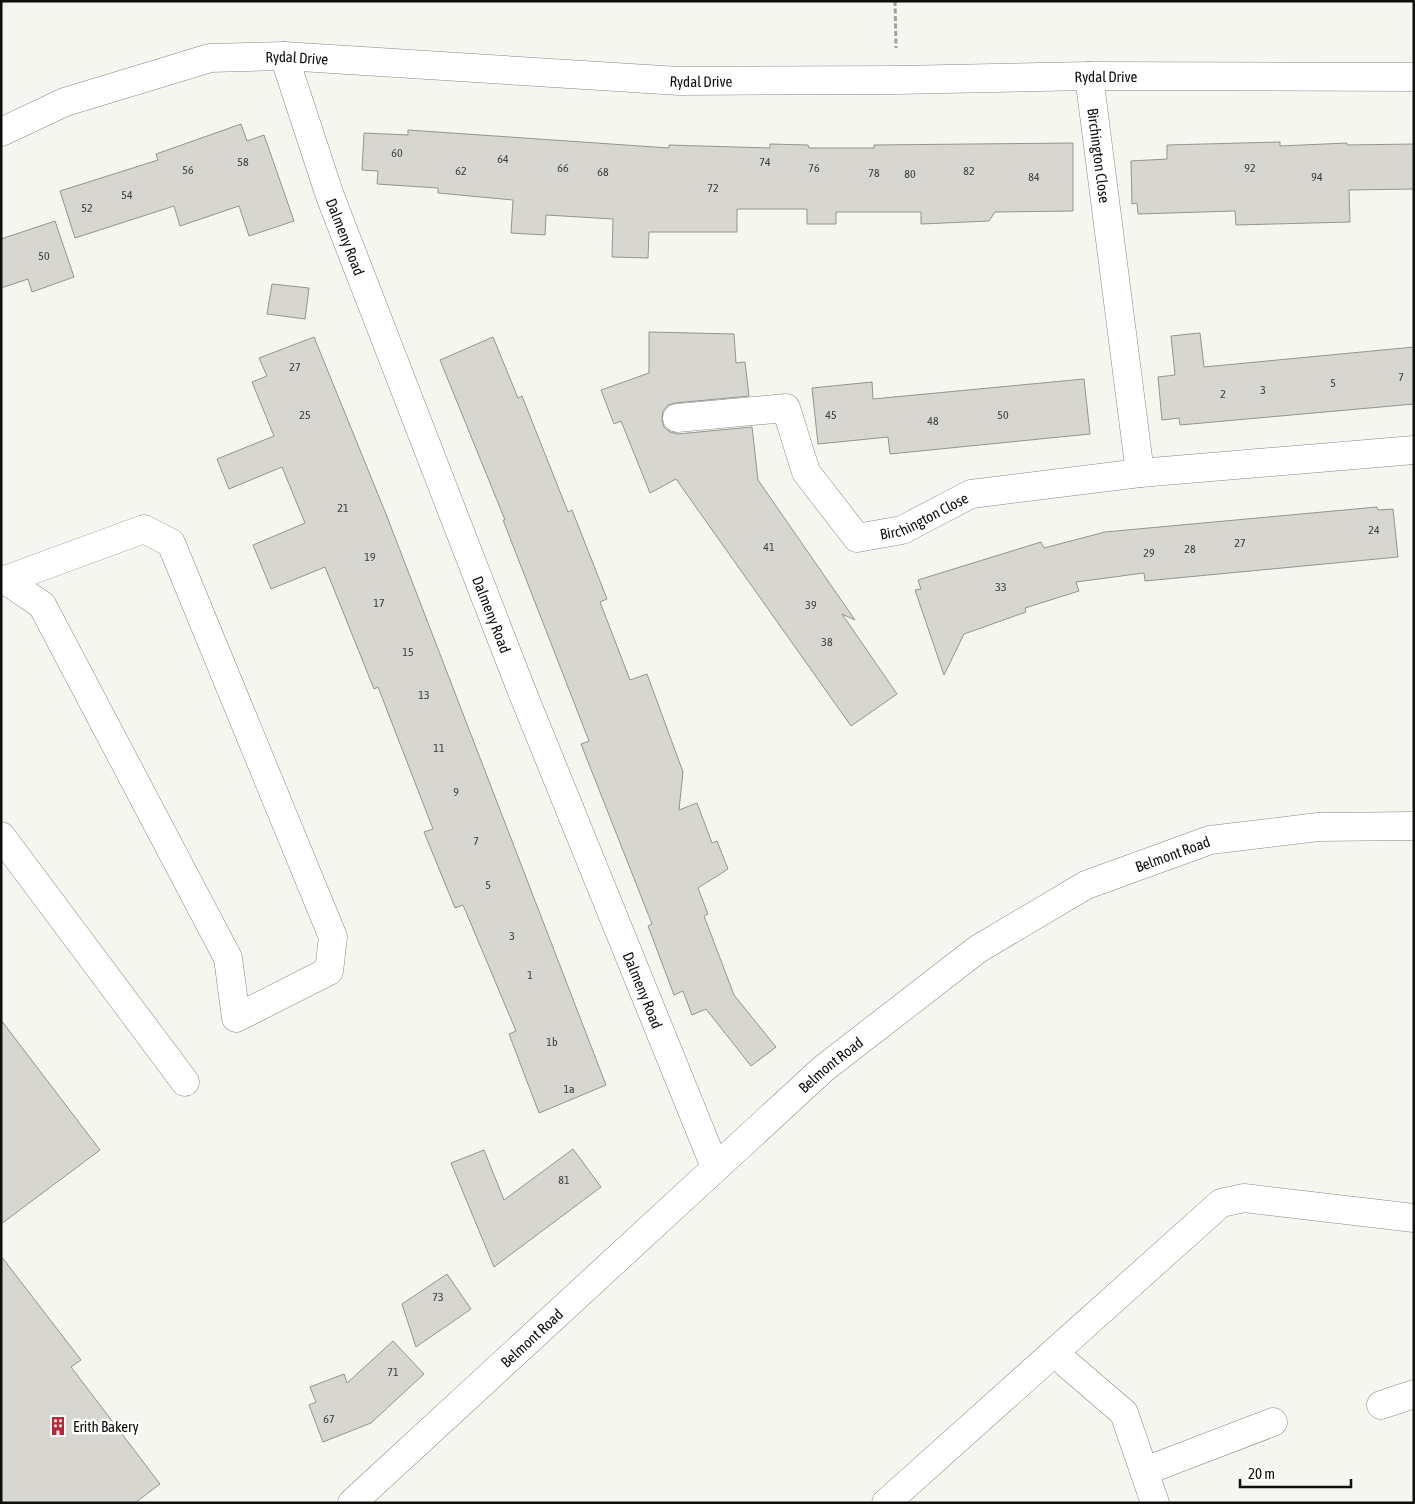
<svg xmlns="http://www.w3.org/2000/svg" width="1415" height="1504" font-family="'Asap Condensed',sans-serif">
	<rect width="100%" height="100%" fill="#f5f6f0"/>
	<g fill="#d7d6d0" stroke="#95948e">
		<polygon points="241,124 247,141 264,135 294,221 249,236 239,206 180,226 174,206 75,238 60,191 158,160 156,154"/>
		<polygon points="408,130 669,148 669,145 770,148 770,144 808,145 809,148 874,148 874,145 1073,143 1073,211 995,212 989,221 921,224 921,212 836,212 836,224 807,224 807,209 737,209 737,232 649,232 648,258 612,257 613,219 546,215 545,235 511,233 513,200 438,193 438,188 377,184 378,171 362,170 364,133 408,135"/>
		<polygon points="1280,142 1280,146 1347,143 1347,145 1414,144 1414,189 1349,190 1350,222 1236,225 1235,211 1138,214 1137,203 1132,204 1131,161 1167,159 1167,145"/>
		<polygon points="55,221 74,277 32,292 28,279 1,288 1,239"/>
		<polygon points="272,284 309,288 305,319 267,314"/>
		<polygon points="649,332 734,334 736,363 745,362 749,396 675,403 668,405 663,411 662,420 664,427 670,432 678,434 752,427 758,480 855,620 842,614 897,694 851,726 676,479 650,493 621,421 614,424 601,390 649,373"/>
		<polygon points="1200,333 1204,367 1414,347 1414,404 1180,425 1179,418 1162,420 1158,377 1175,375 1171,336"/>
		<polygon points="314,337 386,514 606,1085 539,1113 509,1034 516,1031 463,905 455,908 424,832 433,829 378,687 374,689 325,567 271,589 253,545 305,523 282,467 229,489 217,459 274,436 252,382 267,376 259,358"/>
		<polygon points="493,337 518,398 522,396 568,512 572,510 607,599 600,602 630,680 647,674 683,772 679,810 697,803 712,843 717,841 728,869 698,888 708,914 704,916 734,995 776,1047 751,1066 706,1009 692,1015 683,991 674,995 648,926 652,924 581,744 589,741 503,520 505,520 440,360"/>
		<polygon points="1084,379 1090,434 890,454 888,437 818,444 812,388 872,382 873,399"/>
		<polygon points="1377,507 1378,510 1393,509 1398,557 1145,581 1144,573 1076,582 1079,591 1025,608 1026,612 964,634 944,675 915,590 921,589 918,580 1041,542 1044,548 1105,532"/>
		<polygon points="1,1020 100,1150 1,1224"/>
		<polygon points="573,1149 601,1187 494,1267 451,1163 484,1150 504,1200"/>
		<polygon points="1,1256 81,1360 71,1367 160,1484 135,1503 1,1503"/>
		<polygon points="447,1274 471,1309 416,1347 402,1304"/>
		<polygon points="393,1341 424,1374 371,1423 323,1442 309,1405 316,1402 310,1387 344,1374 347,1383"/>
	</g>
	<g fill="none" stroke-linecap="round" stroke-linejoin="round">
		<g stroke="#888984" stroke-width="29">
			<g id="minor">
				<path id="s1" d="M 284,56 L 330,196 L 521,689 L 715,1167"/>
				<path id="s2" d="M 1089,76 L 1140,473"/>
				<path id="s3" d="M 1,132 L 65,102 L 210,58 L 284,56 L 679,81 L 898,80 L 1089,76 L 1414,77"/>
				<path id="s4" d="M 677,418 L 786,408 L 806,472 L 857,538 L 902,530 L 971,494 L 1140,473 L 1414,450"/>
				<polyline points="1,582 5,580 144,529 171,543 333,937 329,971 236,1018 228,958 42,605 5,580"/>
				<polyline points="1,836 185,1082"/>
				<polyline points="1067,1364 1124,1413 1155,1503"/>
				<polyline points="1381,1405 1414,1394"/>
				<polyline points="1145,1471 1273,1422"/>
				<path id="s5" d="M 352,1503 L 823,1069 L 978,949 L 1086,885 L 1210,840 L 1318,827 L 1414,826"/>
				<polyline points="886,1503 1221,1203 1244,1198 1414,1218"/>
			</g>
		</g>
		<polyline stroke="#a1a29e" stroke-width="3" stroke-dasharray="5 2.5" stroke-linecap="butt" points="895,1 896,48"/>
		<use href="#minor" stroke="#fff" stroke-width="28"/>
	</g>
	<defs>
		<g id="building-bare" transform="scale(1.5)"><path d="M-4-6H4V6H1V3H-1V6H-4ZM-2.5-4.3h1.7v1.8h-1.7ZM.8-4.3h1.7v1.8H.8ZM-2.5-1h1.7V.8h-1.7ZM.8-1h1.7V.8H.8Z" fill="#b82737" stroke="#fffffe" stroke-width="2.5" paint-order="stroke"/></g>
	</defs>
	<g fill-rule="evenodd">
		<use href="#building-bare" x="58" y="1426"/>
	</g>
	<g text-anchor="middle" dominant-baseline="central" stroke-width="5" stroke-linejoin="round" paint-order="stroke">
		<g font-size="12" fill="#40403d">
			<text x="397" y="153">60</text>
			<text x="503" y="159">64</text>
			<text x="243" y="162">58</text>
			<text x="765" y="162">74</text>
			<text x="563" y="168">66</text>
			<text x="814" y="168">76</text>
			<text x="1250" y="168">92</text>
			<text x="188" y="170">56</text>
			<text x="461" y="171">62</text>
			<text x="969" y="171">82</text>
			<text x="603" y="172">68</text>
			<text x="874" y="173">78</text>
			<text x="910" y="174">80</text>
			<text x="1034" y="177">84</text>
			<text x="1317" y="177">94</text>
			<text x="713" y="188">72</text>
			<text x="127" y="195">54</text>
			<text x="87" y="208">52</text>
			<text x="44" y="256">50</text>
			<text x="295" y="367">27</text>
			<text x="1401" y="377">7</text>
			<text x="1333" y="383">5</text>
			<text x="1263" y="390">3</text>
			<text x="1223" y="394">2</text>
			<text x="305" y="415">25</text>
			<text x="831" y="415">45</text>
			<text x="1003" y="415">50</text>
			<text x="933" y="421">48</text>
			<text x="343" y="508">21</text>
			<text x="1374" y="530">24</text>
			<text x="1240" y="543">27</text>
			<text x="769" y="547">41</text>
			<text x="1190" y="549">28</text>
			<text x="1149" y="553">29</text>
			<text x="370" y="557">19</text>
			<text x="1001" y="587">33</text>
			<text x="379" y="603">17</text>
			<text x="811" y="605">39</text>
			<text x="827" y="642">38</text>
			<text x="408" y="652">15</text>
			<text x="424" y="695">13</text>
			<text x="439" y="748">11</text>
			<text x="456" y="792">9</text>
			<text x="476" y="841">7</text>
			<text x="488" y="885">5</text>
			<text x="512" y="936">3</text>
			<text x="530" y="975">1</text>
			<text x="552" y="1042">1b</text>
			<text x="569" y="1089">1a</text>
			<text x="564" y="1180">81</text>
			<text x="438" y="1297">73</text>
			<text x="393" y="1372">71</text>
			<text x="329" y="1419">67</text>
		</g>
		<g font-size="15" fill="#0e0e0c" stroke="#fffffe">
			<text stroke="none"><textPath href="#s3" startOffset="309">Rydal Drive</textPath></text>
			<text stroke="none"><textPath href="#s3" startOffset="1119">Rydal Drive</textPath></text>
			<text stroke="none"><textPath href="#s3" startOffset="714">Rydal Drive</textPath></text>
			<text stroke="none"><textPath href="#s2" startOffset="80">Birchington Close</textPath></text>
			<text stroke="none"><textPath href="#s1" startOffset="191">Dalmeny Road</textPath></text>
			<text stroke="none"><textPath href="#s4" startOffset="331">Birchington Close</textPath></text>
			<text stroke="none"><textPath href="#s1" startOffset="596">Dalmeny Road</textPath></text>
			<text stroke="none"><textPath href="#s5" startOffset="1054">Belmont Road</textPath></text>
			<text stroke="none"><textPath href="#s1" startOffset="1001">Dalmeny Road</textPath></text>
			<text stroke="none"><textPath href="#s5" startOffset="649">Belmont Road</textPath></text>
			<text stroke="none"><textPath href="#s5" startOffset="244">Belmont Road</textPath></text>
		</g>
		<g font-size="15" fill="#0e0e0c" stroke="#fffffe" text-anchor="start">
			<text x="73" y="1426">Erith Bakery</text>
		</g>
	</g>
	<rect width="1415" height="1504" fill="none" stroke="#0e0e0c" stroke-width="5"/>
	<path d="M1240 1479v8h111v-8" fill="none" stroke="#0e0e0c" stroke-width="2.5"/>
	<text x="1248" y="1479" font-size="15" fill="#0e0e0c" stroke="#fffffe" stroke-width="4" paint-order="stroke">20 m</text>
</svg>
